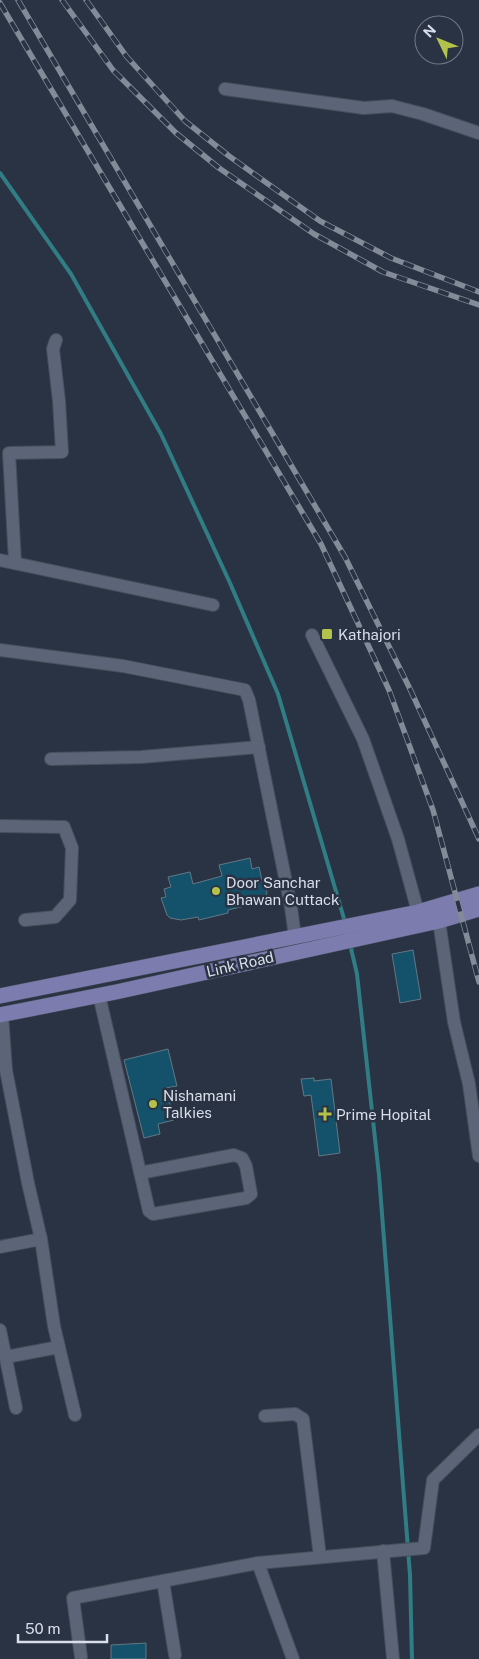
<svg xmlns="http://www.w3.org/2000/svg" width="479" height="1659" font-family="'Public Sans',sans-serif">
	<rect width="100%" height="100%" fill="#2a3343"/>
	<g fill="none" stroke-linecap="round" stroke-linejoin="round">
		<g stroke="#307d83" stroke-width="4">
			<polyline points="0,173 71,274 161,434 230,583 278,694 345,922"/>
			<polyline points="350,944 357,974 379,1175 410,1575 412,1659"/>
		</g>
	</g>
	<g fill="#14526c" stroke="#637884">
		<polygon points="250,858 252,869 259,867 262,880 265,879 267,893 262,902 228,910 228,913 199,920 198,917 181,920 170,918 167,915 161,898 166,897 164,889 171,887 168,877 190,872 193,884 222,876 219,865"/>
		<polygon points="413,950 421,999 400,1003 392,954"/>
		<polygon points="168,1049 177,1086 166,1088 174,1120 158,1124 160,1134 144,1138 124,1060"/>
		<polygon points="314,1078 314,1081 331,1079 340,1153 319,1156 311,1095 304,1096 301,1079"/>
		<polygon points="146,1643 146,1659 111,1659 111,1645"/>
	</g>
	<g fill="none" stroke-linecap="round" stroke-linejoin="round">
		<g stroke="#464e5b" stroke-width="14">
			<g id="minor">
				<polyline points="225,89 364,108 392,106 423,114 479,133"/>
				<polyline points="0,560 213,605"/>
				<polyline points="15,562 9,453 62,452 59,401 53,349 56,340"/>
				<polyline points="312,635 363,739 398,839 418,912"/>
				<polyline points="0,650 123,666 245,690 249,700 291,907 295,937"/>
				<polyline points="51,759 141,757 259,747"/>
				<polyline points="0,826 64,827 72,848 70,900 55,917 25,920"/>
				<polyline points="439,921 454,1022 469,1084 479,1156"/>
				<polyline points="99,995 149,1211 153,1214 246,1198 251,1194 246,1166 242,1158 234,1155 140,1173"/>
				<polyline points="2,1014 6,1070 28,1183 41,1239 54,1326 75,1415"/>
				<polyline points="0,1247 41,1239"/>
				<polyline points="0,1330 16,1408"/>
				<polyline points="6,1357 59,1347"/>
				<polyline points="265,1416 295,1414 303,1419 320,1557"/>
				<polyline points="383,1551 393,1659"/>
				<polyline points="258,1563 293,1659"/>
				<polyline points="163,1581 175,1655"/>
				<polyline points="81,1657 73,1598 258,1563 424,1548 433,1480 479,1435"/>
			</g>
		</g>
		<g stroke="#464e5b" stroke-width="16">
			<g id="major">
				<polyline points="0,996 418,912 479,894"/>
				<polyline points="0,1015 116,992 439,921 479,909"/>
			</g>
		</g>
		<use href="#minor" stroke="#5b6577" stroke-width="12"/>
		<use href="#major" stroke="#7d7cae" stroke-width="15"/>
		<g stroke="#838b98" stroke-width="5.5">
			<g id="rail">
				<polyline points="18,0 345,557 410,689 479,839"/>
				<polyline points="62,0 113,70 176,133 219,168 314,234 383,272 479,305"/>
				<polyline points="86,0 127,57 185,121 229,156 320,221 391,258 479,292"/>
				<polyline points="0,3 321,544 389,690 433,810 479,982"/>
			</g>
		</g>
		<use href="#rail" stroke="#2a3343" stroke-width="4" stroke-dasharray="11" stroke-linecap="butt"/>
	</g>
	<g fill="#b3c24b" stroke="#2a3343" stroke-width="2">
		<rect x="321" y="628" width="12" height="12" rx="2.5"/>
		<circle cx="216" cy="891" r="5"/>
		<circle cx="153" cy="1104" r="5"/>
		<path d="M322.5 1106.5h5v5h5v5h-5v5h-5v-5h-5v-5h5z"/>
	</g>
	<g text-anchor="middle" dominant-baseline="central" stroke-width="5" stroke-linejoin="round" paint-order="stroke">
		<g font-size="15" fill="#d9dfea" stroke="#2a3343" text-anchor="start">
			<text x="338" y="634">Kathajori</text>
			<text x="226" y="882">Door Sanchar<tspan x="226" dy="17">Bhawan Cuttack</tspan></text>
			<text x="163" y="1095">Nishamani<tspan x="163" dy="17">Talkies</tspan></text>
			<text x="336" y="1114">Prime Hopital</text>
		</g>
		<g font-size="15" fill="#d9dfea" stroke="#2a3343">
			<text transform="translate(240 964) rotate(-13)">Link Road</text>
		</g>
	</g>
	<g transform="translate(439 40) rotate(313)"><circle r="24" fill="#2a3343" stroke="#707886"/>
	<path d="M0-4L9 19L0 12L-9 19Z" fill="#b3c24b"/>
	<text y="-8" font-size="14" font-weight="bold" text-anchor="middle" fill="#d9dfea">N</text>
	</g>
	<path d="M18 1634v8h89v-8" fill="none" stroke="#d9dfea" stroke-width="2.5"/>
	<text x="25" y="1634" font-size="15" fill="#d9dfea" stroke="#2a3343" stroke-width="4" paint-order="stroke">50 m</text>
</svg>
